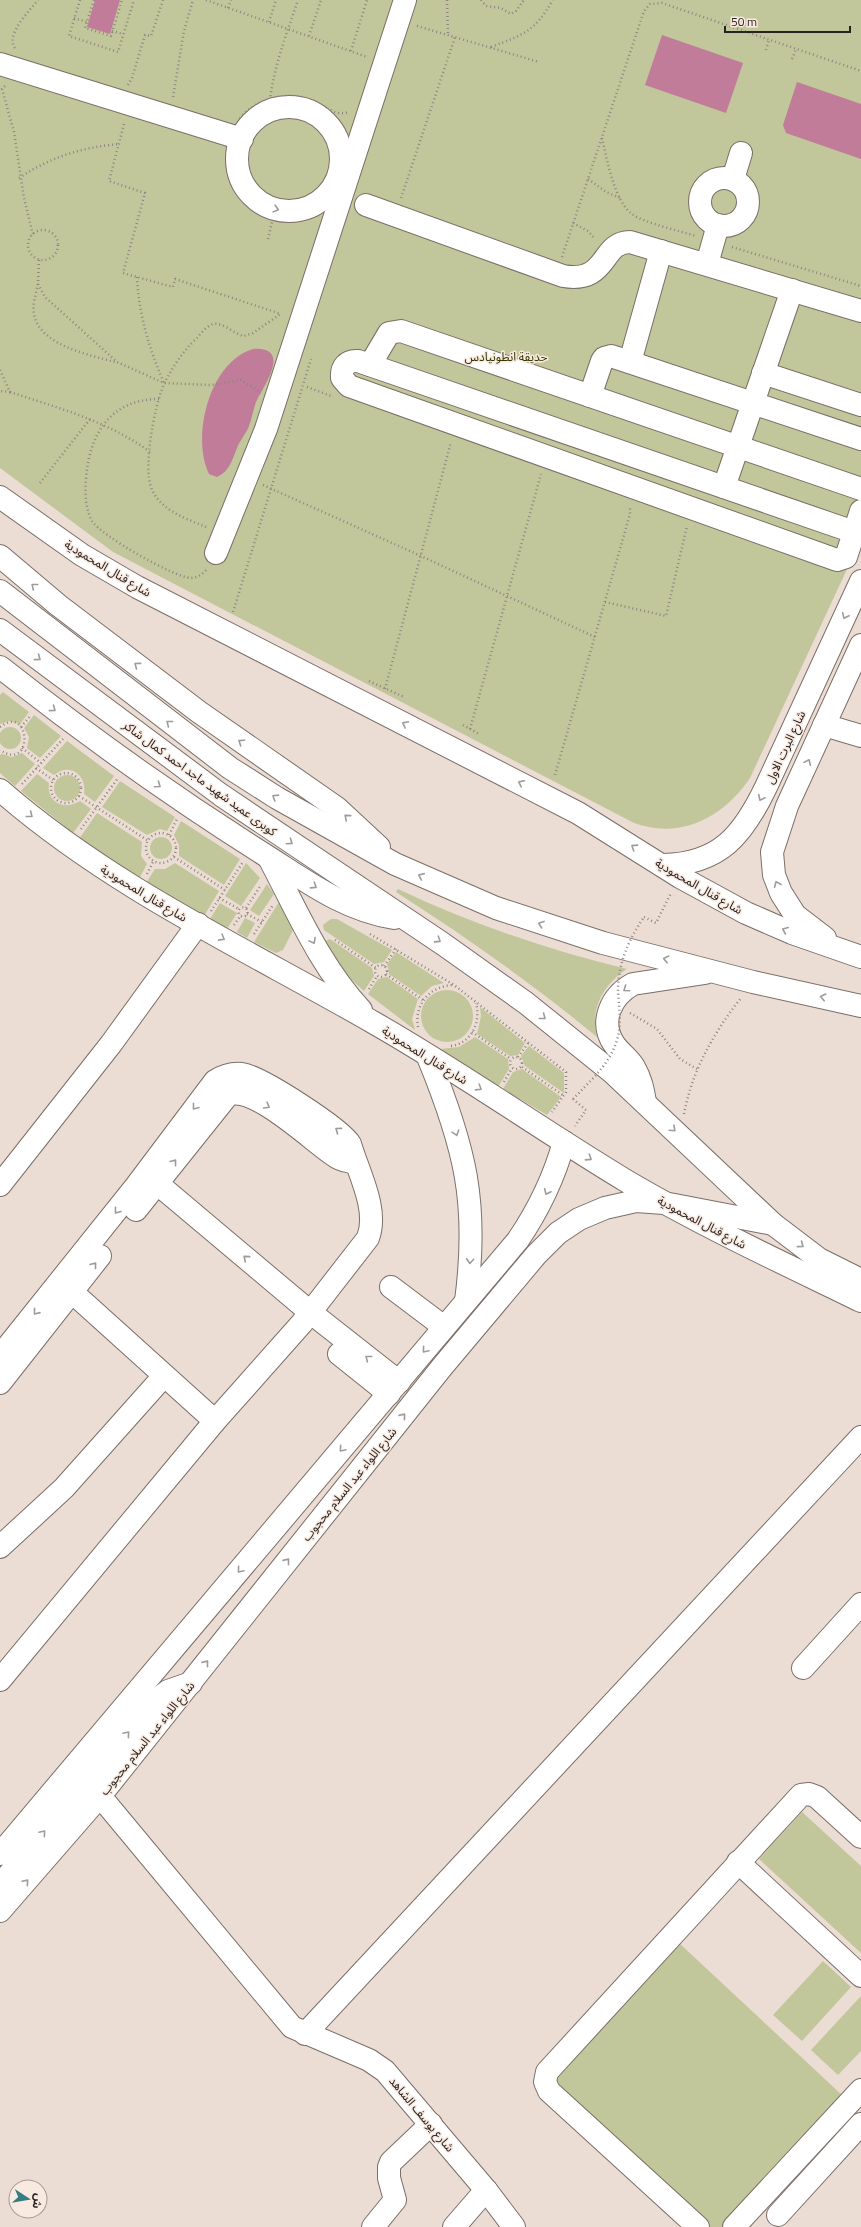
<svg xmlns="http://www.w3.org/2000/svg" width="861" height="2227" font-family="'Titillium Web','Noto Sans Arabic',sans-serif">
	<rect width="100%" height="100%" fill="#ecddd4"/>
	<g fill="#c1c69b">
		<path d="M 0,0 L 861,0 L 861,539 L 750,778 C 724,817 681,840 634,823 L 113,552 L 0,468 Z"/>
		<polygon points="3,692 29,712 20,724 9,721 0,724 0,695"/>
		<polygon points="34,715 61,736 40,758 27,748 29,737 24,728"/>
		<circle cx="10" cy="738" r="11"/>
		<path d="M 67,741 L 114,776 L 95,802 L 84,794 C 87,775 70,762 54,775 L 43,768 Z"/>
		<polygon points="22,753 35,764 15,786 0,773 0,755 2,754 12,757"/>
		<path d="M 37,774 L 49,783 C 46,802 64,811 80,801 L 91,809 L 73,833 L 21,791 Z"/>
		<circle cx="67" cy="788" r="13"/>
		<polygon points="120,781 175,817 167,831 160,829 147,835 102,807"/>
		<polygon points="97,813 142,842 141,856 147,864 139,879 79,839"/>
		<polygon points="181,821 240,859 224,885 179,856 179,845 174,835"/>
		<circle cx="161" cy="848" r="11"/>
		<polygon points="175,863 219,891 204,916 146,883 155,869 165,869"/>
		<polygon points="246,863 260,878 241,906 225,896"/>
		<polygon points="267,884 274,894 259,916 250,910"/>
		<path d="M 398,889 C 472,924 548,950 627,969 C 603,985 590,1008 597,1037 C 533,984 466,937 396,892 Z"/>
		<polygon points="279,902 293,926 293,930 283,950 276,953 254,942"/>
		<polygon points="220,903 237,913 227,929 210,919"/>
		<polygon points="245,918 255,923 247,938 237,932"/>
		<polygon points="331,919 337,919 392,950 384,962 374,964 324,930 323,925"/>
		<path d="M 330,939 L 372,968 L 374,976 L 364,991 C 346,976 335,961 325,941 Z"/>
		<polygon points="396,952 444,983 432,986 421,996 389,974 387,964"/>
		<polygon points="387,977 418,999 412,1019 415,1030 368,994 378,979"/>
		<circle cx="447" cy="1016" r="26"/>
		<polygon points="480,1007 525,1043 518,1055 510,1056 477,1034 481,1016"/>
		<polygon points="475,1037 508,1059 509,1069 498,1087 440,1049 459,1047"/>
		<polygon points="529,1046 564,1073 564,1093 525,1066 521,1056"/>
		<polygon points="522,1069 561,1097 547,1115 503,1089 513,1072"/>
		<polygon points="802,1812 861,1866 861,1953 759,1859"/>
		<polygon points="678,1942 843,2096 722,2227 709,2227 555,2083 556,2072"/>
		<polygon points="823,1961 851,1987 802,2041 773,2015"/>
		<polygon points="861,1996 861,2051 838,2075 811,2050"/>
	</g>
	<g fill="#c07c98">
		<polygon points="95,0 120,0 110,34 87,27"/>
		<polygon points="662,35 743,63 726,113 645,85"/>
		<polygon points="797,82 861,104 861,159 786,133 783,125"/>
		<path d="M 253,349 C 293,346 263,387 256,402 C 253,410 252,418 249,426 C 246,434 240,440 237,448 C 232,460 230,471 217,477 L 209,474 C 191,437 209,362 253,349 Z"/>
	</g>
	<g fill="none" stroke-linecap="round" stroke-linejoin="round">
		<g stroke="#7b6e66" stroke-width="24">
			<g id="minor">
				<polyline points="0,64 242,139"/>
				<circle cx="289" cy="159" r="52"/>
				<circle cx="724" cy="202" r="24"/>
				<polyline points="733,179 741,153"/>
				<path d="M 366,205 L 563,276 C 609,284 600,242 630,242 L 861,311"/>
				<polyline points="707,264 718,225"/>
				<polyline points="630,362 661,251"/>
				<polyline points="370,365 389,333 401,331 861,489"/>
				<polyline points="763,373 861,405"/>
				<polyline points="590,396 602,361 604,358 611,356 861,439"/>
				<polyline points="724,487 792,290"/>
				<path d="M 854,532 L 358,361 C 347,360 341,367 342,378 L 349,386 L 837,560 L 846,557 L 847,554 L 861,511"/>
				<polyline points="216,553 266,429 405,0"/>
				<polyline points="824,725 861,736"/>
				<polyline points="146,1174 310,1312 399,1382"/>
				<polyline points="0,1185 111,1044 198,924"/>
				<path d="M 136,1210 L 228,1095 C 254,1084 313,1142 335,1156 C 341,1161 349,1161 356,1163"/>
				<polyline points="62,1283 215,1421"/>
				<polyline points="391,1287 444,1327"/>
				<polyline points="339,1354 389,1394"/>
				<path d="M 0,1356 L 136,1186 L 215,1081 C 223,1076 232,1073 242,1074 C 261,1077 340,1128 350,1144 C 358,1172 379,1209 368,1238 L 302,1323 L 215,1421 L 0,1680"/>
				<polyline points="0,1383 100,1256"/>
				<polyline points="0,1547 64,1488 163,1377"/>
				<polyline points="803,1668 861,1604"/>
				<polyline points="100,1796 292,2027 369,2060 385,2071 486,2190 514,2227"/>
				<path d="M 0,1854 L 518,1240 C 539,1209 554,1178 564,1142"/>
				<polyline points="738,1862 861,1976"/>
				<polyline points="0,1911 100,1796 442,1367 536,1255 558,1233 579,1219 605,1208 636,1201 664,1203 773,1224"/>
				<polyline points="305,2034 861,1437"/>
				<polyline points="778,2215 861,2124"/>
				<polyline points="373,2227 395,2200 389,2178 389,2167 391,2162 431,2124"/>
				<polyline points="454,2227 486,2190"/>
				<polyline points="698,2227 549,2091 545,2082 547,2072 801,1795 809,1794 817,1797 861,1837"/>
				<polyline points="734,2227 861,2090"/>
			</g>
		</g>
		<g stroke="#7b6e66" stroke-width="24">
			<g id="major">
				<polyline points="0,497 82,555 137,587 578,813 680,877 746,913 792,933 861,957"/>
				<polyline points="0,556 58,605 199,712 337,808 379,847"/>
				<polyline points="0,591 230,768 277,798 395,864 496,908 603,943 753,982 861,1006"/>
				<polyline points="0,630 221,795 443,944 526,1003 613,1073 773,1224 819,1259 861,1280"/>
				<path d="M 0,667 C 85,734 173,797 265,855 C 306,881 344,910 394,918"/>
				<path d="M 0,790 C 112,888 248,950 376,1024 C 462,1073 543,1131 628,1182 C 703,1226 783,1263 861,1301"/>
				<path d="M 269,858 C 297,911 320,966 361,1010"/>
				<path d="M 663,865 C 720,864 743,835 766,787 L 861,581"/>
				<polyline points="825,938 795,915 781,893 774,875 772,852 787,806 861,645"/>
				<path d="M 428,1057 C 465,1147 479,1203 466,1301"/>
				<path d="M 645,1102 C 643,1090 641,1079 634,1067 C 629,1058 620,1053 614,1044 C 599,1022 611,996 633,984 L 705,973"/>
			</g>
		</g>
		<g stroke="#7b6e66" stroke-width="24">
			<polyline id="highway" points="0,1885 154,1702 168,1691 191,1683"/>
		</g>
		<g stroke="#90857f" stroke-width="2.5" stroke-dasharray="1 3" stroke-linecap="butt">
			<polyline points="80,0 69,36 118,52 134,0"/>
			<polyline points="94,0 85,28 111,36 122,0"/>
			<polyline points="206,0 367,57"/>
			<polyline points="447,0 448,35"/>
			<polyline points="481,0 486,6 501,8 511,14 516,11 524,0"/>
			<polyline points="228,8 231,0"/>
			<polyline points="74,18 87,22"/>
			<polyline points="269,22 276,0"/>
			<polyline points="417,26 539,62"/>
			<polyline points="112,31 123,34"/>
			<polyline points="309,36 321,0"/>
			<path d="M 491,47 C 525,34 534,32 553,0"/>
			<path d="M 15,48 C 5,35 30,10 38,0"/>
			<polyline points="766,50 769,40"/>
			<polyline points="351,51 367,0"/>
			<polyline points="792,59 796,49"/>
			<polyline points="128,85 132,78 145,35 151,36 163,0"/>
			<polyline points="5,86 2,89 14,132 24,198 33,235"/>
			<polyline points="173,97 184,31 193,0"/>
			<path d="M 269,112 C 271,73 286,36 298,0"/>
			<path d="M 240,118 C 258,97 289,90 314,101 C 325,106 336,117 348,112"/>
			<polyline points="124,124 109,181 145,193 123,273 173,287 175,279 281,314"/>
			<path d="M 602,138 C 607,159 614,201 632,214 C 644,223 680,231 696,236"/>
			<path d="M 19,178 C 51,157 82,147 120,144"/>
			<polyline points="588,179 606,192 620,198"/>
			<polyline points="401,198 455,37"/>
			<polyline points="573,223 588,231 595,239"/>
			<circle cx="43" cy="245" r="15"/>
			<polyline points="268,239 275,209"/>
			<polyline points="732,247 861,286"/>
			<polyline points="562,257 644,11 650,4 662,3 861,71"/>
			<polyline points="39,260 38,284 45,297 117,362 164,383 211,385 241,380 259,391"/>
			<path d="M 137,277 C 139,316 149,348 164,383"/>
			<path d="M 38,284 C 36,294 32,304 34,314 C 39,345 89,355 115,362"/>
			<polyline points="0,370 10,392 0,391"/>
			<polyline points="307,387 331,396"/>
			<path d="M 10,392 C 58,408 108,421 150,452"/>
			<path d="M 159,399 C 111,399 89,434 86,479 C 85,493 85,508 92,521 C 100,535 175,578 191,578 C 197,578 203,574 207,569"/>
			<polyline points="40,483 90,419"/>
			<polyline points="263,485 421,556 595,637"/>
			<path d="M 206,527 C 185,518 159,510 151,487 C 143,466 155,402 165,382 C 174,365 183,351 197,338 C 201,333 207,326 213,324 C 223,322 234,334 244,336 L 253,333 L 282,313"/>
			<polyline points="605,602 666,616 687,526"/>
			<polyline points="233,612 311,359"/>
			<polyline points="369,681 404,697"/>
			<polyline points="385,689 451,442"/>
			<polyline points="463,725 479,734"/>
			<path d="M 0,727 C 31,703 34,773 0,750"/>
			<polyline points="21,727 31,715"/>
			<polyline points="470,729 541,474"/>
			<polyline points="22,748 41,763"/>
			<polyline points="36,768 53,780"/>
			<circle cx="66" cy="788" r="15"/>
			<polyline points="555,775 630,514 630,507"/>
			<polyline points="22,784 63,739"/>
			<polyline points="79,796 147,840"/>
			<polyline points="81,829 118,778"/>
			<circle cx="161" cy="848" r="15"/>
			<polyline points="169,835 177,819"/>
			<polyline points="174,857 225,890"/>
			<polyline points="147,874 153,862"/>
			<polyline points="219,898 239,909"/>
			<circle cx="243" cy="912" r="4.5"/>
			<polyline points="246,908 261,885"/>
			<polyline points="211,911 243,862"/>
			<polyline points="247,914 262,922"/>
			<polyline points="644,917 656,923 671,893"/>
			<polyline points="234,925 241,915"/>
			<polyline points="254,934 273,905"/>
			<polyline points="370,934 454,985 566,1072 566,1092 552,1112"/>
			<polyline points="335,940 376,968"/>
			<circle cx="381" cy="971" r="6"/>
			<polyline points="384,966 396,949"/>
			<polyline points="386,974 423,1000"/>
			<polyline points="369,989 377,976"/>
			<polyline points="630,1013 657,1029 680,1059 697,1069"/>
			<path d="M 418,1027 C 414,1003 431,986 453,985"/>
			<polyline points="472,1032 511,1059"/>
			<path d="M 451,1046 C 472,1043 481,1022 476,1003"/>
			<circle cx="516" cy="1063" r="6"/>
			<polyline points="518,1057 529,1042"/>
			<polyline points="522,1067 564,1096"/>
			<polyline points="504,1082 512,1068"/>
			<polyline points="573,1099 586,1110 575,1126"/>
			<path d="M 684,1114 C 692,1071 714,1032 741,998"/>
		</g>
		<use href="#minor" stroke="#fff" stroke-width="22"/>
		<use href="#major" stroke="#fff" stroke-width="22"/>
		<use href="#highway" stroke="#fff" stroke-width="22"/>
		<path stroke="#90857f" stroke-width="2.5" stroke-dasharray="1 3" stroke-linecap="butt" d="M 573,1099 C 590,1081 610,1064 617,1040 C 622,1024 619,1008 618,991 C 618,963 629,939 644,917"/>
	</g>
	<defs><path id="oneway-chevron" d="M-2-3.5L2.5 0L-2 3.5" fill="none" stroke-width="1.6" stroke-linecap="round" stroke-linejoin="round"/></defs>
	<g stroke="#9e9c9a">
		<use href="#oneway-chevron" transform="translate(276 209) rotate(15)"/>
		<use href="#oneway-chevron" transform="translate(34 586) rotate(-141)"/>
		<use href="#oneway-chevron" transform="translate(845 616) rotate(115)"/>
		<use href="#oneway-chevron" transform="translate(38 658) rotate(37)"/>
		<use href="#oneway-chevron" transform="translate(137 665) rotate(-143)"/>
		<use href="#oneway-chevron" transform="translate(53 709) rotate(37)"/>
		<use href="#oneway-chevron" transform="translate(169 723) rotate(-142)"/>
		<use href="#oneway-chevron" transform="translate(405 724) rotate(-153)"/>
		<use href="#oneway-chevron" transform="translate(241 742) rotate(-146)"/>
		<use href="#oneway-chevron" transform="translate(808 762) rotate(-66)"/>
		<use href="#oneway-chevron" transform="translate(521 783) rotate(-153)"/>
		<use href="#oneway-chevron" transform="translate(158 785) rotate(35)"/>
		<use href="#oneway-chevron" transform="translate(275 797) rotate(-148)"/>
		<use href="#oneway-chevron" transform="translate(761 798) rotate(117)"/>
		<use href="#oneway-chevron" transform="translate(30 815) rotate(38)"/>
		<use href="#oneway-chevron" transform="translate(347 817) rotate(-140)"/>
		<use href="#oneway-chevron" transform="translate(290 842) rotate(34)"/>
		<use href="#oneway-chevron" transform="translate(634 847) rotate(-147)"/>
		<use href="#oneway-chevron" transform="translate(421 876) rotate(-156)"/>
		<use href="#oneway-chevron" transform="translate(777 884) rotate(-112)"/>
		<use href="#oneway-chevron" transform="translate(314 886) rotate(33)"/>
		<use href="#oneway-chevron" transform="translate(541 924) rotate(-160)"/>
		<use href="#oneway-chevron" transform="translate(785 930) rotate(-157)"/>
		<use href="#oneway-chevron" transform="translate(222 938) rotate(29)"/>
		<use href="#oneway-chevron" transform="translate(438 940) rotate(33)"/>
		<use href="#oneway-chevron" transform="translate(313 941) rotate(62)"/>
		<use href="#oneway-chevron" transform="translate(666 959) rotate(-167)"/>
		<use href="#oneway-chevron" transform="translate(626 989) rotate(145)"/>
		<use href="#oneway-chevron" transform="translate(823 997) rotate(-167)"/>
		<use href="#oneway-chevron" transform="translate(543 1017) rotate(38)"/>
		<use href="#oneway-chevron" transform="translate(479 1088) rotate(32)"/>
		<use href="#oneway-chevron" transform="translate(267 1106) rotate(31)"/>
		<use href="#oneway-chevron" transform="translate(195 1107) rotate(128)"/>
		<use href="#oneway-chevron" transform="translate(673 1129) rotate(43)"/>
		<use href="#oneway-chevron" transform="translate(338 1130) rotate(-144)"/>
		<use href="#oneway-chevron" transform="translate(456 1133) rotate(72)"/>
		<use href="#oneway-chevron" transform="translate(589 1158) rotate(33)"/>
		<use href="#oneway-chevron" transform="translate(174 1162) rotate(-52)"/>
		<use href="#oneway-chevron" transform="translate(547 1192) rotate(115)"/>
		<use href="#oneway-chevron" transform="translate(117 1211) rotate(128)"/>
		<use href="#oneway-chevron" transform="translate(801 1245) rotate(37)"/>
		<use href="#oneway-chevron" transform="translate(246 1258) rotate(-140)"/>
		<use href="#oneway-chevron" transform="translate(470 1261) rotate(94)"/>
		<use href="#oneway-chevron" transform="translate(94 1265) rotate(-52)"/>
		<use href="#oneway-chevron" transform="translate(36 1312) rotate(129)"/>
		<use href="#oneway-chevron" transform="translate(425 1350) rotate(130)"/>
		<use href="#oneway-chevron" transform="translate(368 1358) rotate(-142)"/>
		<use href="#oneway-chevron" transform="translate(403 1416) rotate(-51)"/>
		<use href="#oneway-chevron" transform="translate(342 1449) rotate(130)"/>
		<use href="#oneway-chevron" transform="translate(287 1561) rotate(-51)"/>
		<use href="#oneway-chevron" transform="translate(240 1570) rotate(130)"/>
		<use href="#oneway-chevron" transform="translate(206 1663) rotate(-51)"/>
		<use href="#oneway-chevron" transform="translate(127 1734) rotate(-50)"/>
		<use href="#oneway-chevron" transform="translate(43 1833) rotate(-50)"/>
		<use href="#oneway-chevron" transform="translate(26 1882) rotate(-49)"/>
	</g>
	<g text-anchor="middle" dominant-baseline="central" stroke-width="3" stroke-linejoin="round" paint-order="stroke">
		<g font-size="12" fill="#343600" stroke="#f9eae1">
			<text x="506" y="356">حديقة انطونيادس</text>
		</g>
		<g font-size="12" fill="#28221f" stroke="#f9eae1">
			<text transform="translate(108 568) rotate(31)">شارع قنال المحمودية</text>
			<text transform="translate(785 747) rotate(-65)">شارع البرت الاول</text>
			<text transform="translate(200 778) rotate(36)">كوبرى عميد شهيد ماجد احمد كمال شاكر</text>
			<text transform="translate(699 886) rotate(30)">شارع قنال المحمودية</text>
			<text transform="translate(144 893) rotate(31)">شارع قنال المحمودية</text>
			<text transform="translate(425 1055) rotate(32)">شارع قنال المحمودية</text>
			<text transform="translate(702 1222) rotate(28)">شارع قنال المحمودية</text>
			<text transform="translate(349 1484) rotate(-51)">شارع اللواء عبد السلام محجوب</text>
			<text transform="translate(147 1738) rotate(-51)">شارع اللواء عبد السلام محجوب</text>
			<text transform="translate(422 2114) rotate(50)">شارع يوسف الشاهد</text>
		</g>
	</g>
	<g transform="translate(28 2199) rotate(102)"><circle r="19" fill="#f9eae1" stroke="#a59a93"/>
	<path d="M0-3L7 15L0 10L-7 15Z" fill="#347d83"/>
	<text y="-6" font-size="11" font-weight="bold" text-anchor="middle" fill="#28221f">ش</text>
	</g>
	<path d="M725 26v6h125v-6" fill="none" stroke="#28221f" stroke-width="2"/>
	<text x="731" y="26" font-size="12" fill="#28221f" stroke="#f9eae1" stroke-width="3" paint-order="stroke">50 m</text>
</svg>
